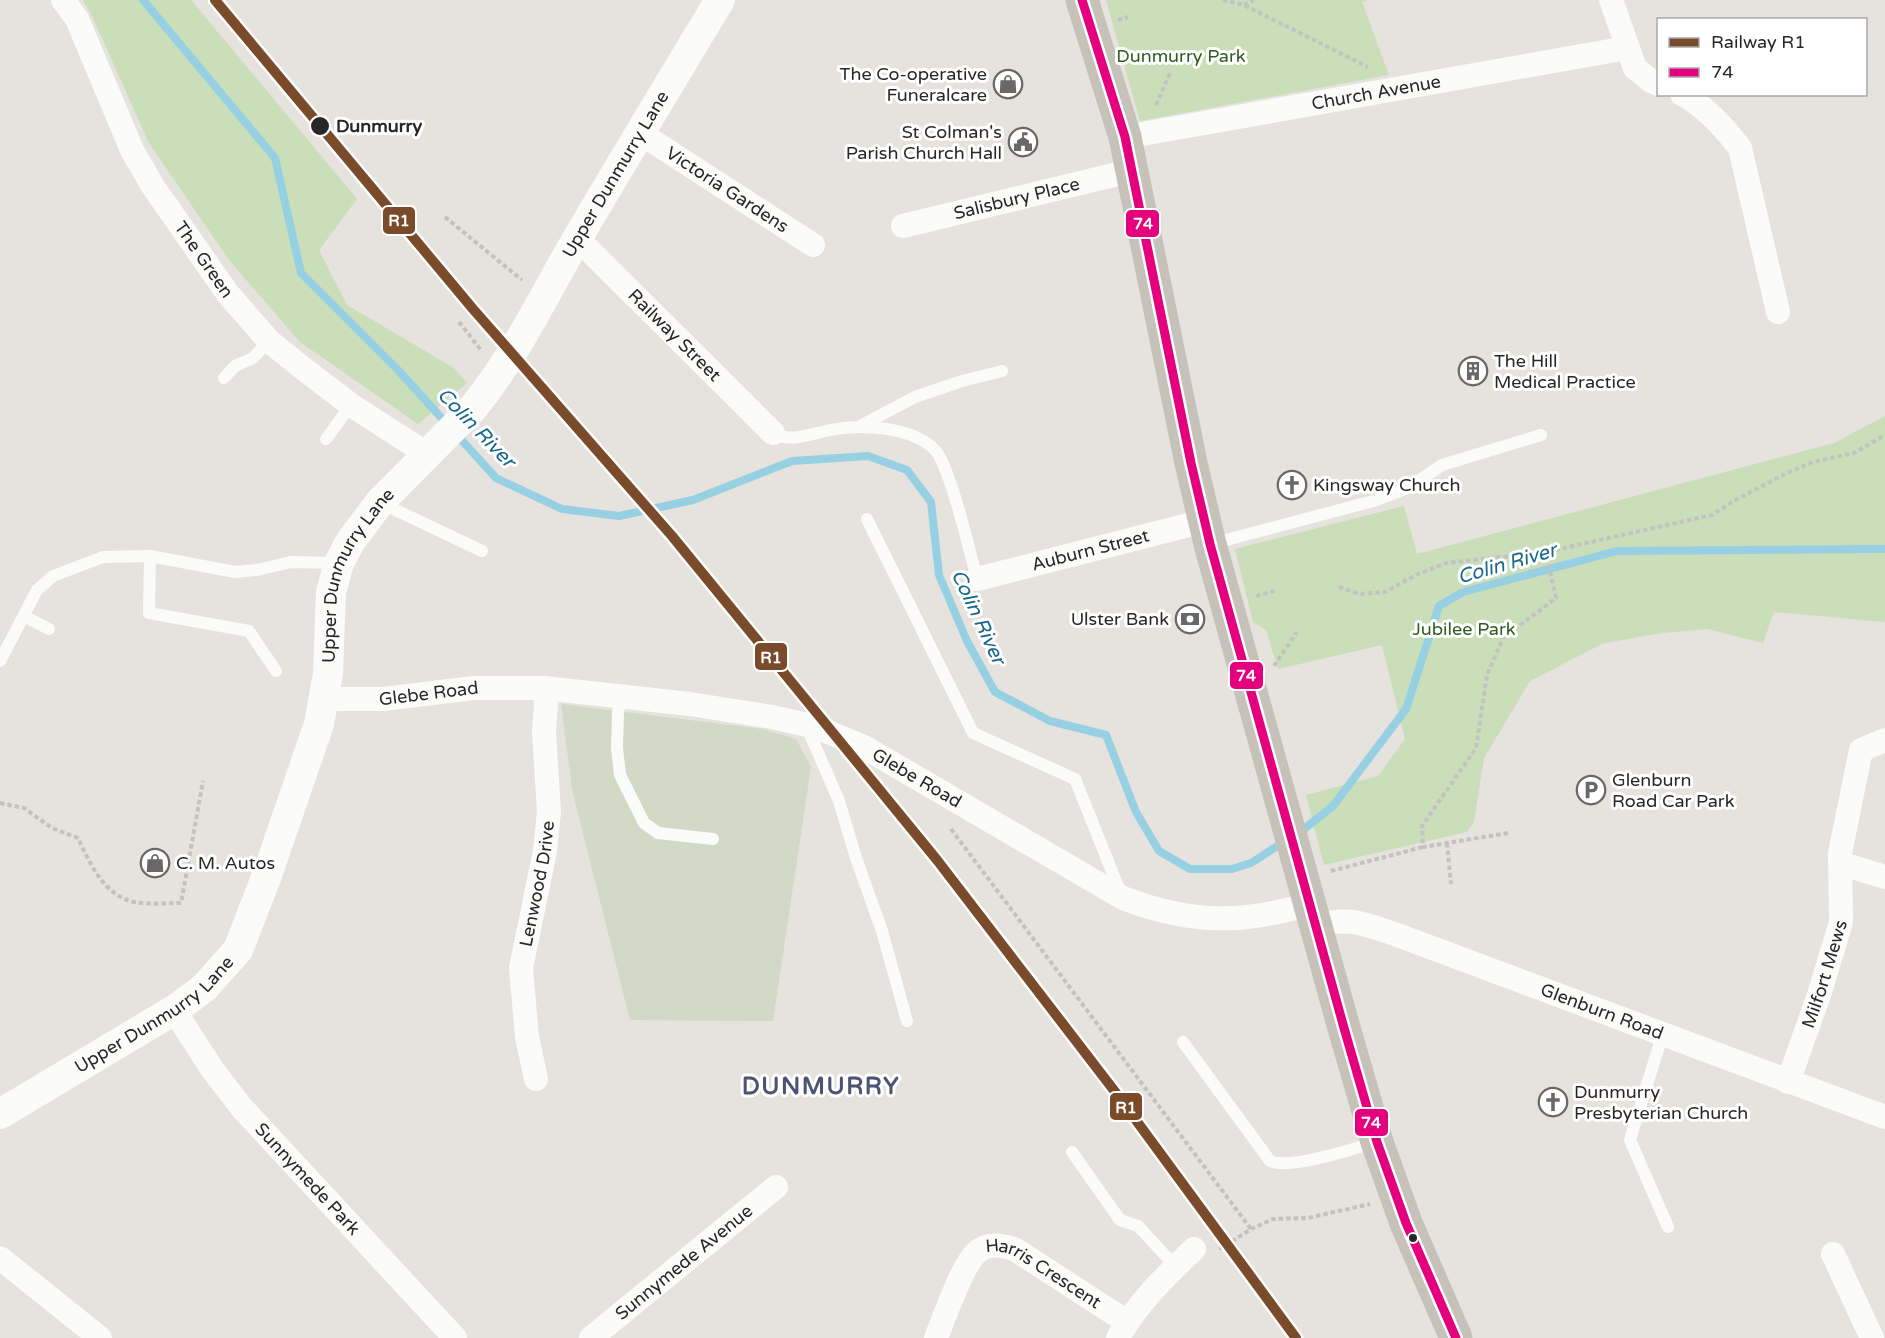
<svg xmlns="http://www.w3.org/2000/svg" width="1885" height="1338" font-family="'Varela Round',sans-serif">
	<rect width="100%" height="100%" fill="#e6e2de"/>
	<g fill="#c9deb9">
		<polygon points="83,0 191,0 357,199 319,250 347,305 454,368 467,383 418,424 300,342 229,260 149,143 92,16"/>
		<polygon points="1106,0 1368,0 1362,2 1389,75 1140,121"/>
		<polygon points="1885,416 1885,622 1774,612 1763,643 1707,629 1663,633 1604,643 1530,681 1484,758 1474,822 1467,832 1324,865 1306,795 1378,776 1405,739 1382,645 1278,669 1266,630 1253,622 1235,549 1404,506 1417,554 1834,443"/>
	</g>
	<polygon fill="#d2d9c6" points="561,704 762,729 796,739 811,767 773,1021 630,1020 572,789"/>
	<g fill="none" stroke-linecap="round" stroke-linejoin="round">
		<g stroke="#97d0e2" stroke-width="8">
			<polyline points="143,0 275,158 301,273 398,370 496,478 562,509 619,516 693,500 792,461 868,456 907,470 931,502 939,575 967,641 995,692 1050,721 1106,735 1136,812 1159,851 1190,869 1232,869 1251,863 1285,841"/>
			<polyline points="1299,833 1333,806 1406,709 1439,606 1463,592 1617,551 1885,549"/>
		</g>
		<g stroke="#c2c2c2" stroke-width="4" stroke-dasharray="4.5 3" stroke-linecap="butt">
			<polyline points="1223,0 1244,5 1368,67"/>
			<polyline points="1244,5 1254,0"/>
			<polyline points="1118,20 1128,17"/>
			<polyline points="1156,105 1170,73"/>
			<polyline points="445,217 522,280"/>
			<polyline points="459,322 481,350"/>
			<polyline points="1339,587 1359,594 1385,592 1416,575 1446,563 1546,552 1712,515 1732,502 1787,473 1813,462 1854,453 1885,435"/>
			<polyline points="1256,596 1274,591"/>
			<polyline points="1274,666 1297,632"/>
			<path d="M 0,803 L 24,808 L 52,828 L 78,838 C 90,863 103,895 134,902 C 149,905 166,903 181,903 L 203,781"/>
			<polyline points="951,829 1251,1229"/>
			<polyline points="1508,833 1423,847 1422,826 1476,748 1487,675 1503,638 1556,598 1546,552"/>
			<polyline points="1447,843 1451,884"/>
			<polyline points="1331,871 1423,847"/>
			<polyline points="1219,1248 1222,1248 1251,1229 1273,1219 1308,1218 1370,1204"/>
		</g>
		<g stroke="#fbfbfa" stroke-width="12">
			<polyline points="224,378 235,366 253,358 269,341"/>
			<polyline points="860,426 915,397 962,381 1002,371"/>
			<path d="M 773,433 C 790,443 811,434 830,430 C 861,424 910,426 934,449 C 950,464 970,553 977,579"/>
			<polyline points="326,439 351,405"/>
			<polyline points="381,503 482,551"/>
			<polyline points="867,519 973,733 1075,779 1121,894"/>
			<polyline points="1211,544 1377,500 1408,488 1442,465 1541,435"/>
			<polyline points="150,556 149,613 249,631 276,671"/>
			<polyline points="24,616 49,629"/>
			<polyline points="0,661 37,590 53,576 103,557 150,556 235,572 257,570 291,562 338,563"/>
			<polyline points="622,695 618,712 617,748 620,775 644,823 658,833 713,839"/>
			<polyline points="806,725 839,801 856,858 882,931 907,1021"/>
			<polyline points="1663,1033 1630,1140 1668,1227"/>
			<path d="M 1183,1042 L 1270,1161 C 1290,1170 1353,1149 1376,1142"/>
			<polyline points="1072,1152 1120,1220 1138,1226 1176,1267"/>
		</g>
		<g stroke="#fbfbfa" stroke-width="24">
			<path id="s1" d="M 63,0 L 77,19 L 132,150 L 152,185 L 228,294 L 269,341 L 300,366 L 351,405 L 427,454"/>
			<polyline points="1611,0 1635,68 1651,81 1658,84"/>
			<path d="M 1682,94 C 1706,107 1724,127 1740,148 L 1778,312"/>
			<path id="s2" d="M 640,133 L 813,245"/>
			<path id="s3" d="M 1125,137 L 1627,48"/>
			<path id="s4" d="M 903,226 L 1130,171"/>
			<path id="s5" d="M 576,242 L 588,249 L 773,433"/>
			<path id="s6" d="M 977,579 L 1204,521"/>
			<path id="s7" d="M 324,699 L 383,699 L 474,688 L 544,688 L 690,704 L 772,717 L 816,727 L 864,747 L 1123,898 C 1190,924 1241,924 1310,904"/>
			<polyline points="1840,863 1885,877"/>
			<path id="s8" d="M 1315,925 C 1350,918 1359,922 1392,933 L 1885,1117"/>
			<path id="s9" d="M 174,1010 L 212,1069 L 242,1108 L 455,1338"/>
			<path id="s10" d="M 536,1079 L 527,1037 L 521,968 L 545,851 L 549,811 L 544,732 L 546,704 L 544,688"/>
			<path id="s11" d="M 1788,1082 L 1819,995 L 1841,922 L 1840,853 L 1861,750 L 1885,740"/>
			<polyline points="1833,1254 1872,1338"/>
			<polyline points="0,1258 100,1338"/>
			<path id="s12" d="M 591,1338 L 776,1187"/>
			<path id="s13" d="M 936,1338 C 944,1318 962,1266 976,1253 C 987,1242 1003,1245 1016,1250 L 1127,1322"/>
			<path d="M 1118,1338 C 1137,1303 1166,1276 1194,1249"/>
		</g>
		<path stroke="#fbfbfa" stroke-width="30" id="s14" d="M 0,1114 L 174,1010 L 204,988 L 238,950 L 267,875 L 319,724 L 328,674 L 331,592 L 339,563 L 350,542 L 380,502 L 473,408 C 514,358 542,299 574,244 C 622,162 671,81 720,0"/>
		<polyline stroke="#c6c2b9" stroke-width="33" points="1082,0 1125,137 1191,463 1210,544 1344,1028 1377,1142 1406,1223 1456,1338"/>
		<g stroke="#fff" stroke-width="14">
			<polyline id="bus-1" points="1082,0 1125,137 1191,463 1210,544 1344,1028 1377,1142 1406,1223 1456,1338"/>
		</g>
		<use href="#bus-1" stroke="#e5007d" stroke-width="9"/>
		<g stroke="#fff" stroke-width="15">
			<polyline id="rail-1" points="215,0 473,309 672,536 937,860 1116,1093 1296,1338"/>
		</g>
		<use href="#rail-1" stroke="#7a4b2a" stroke-width="10"/>
	</g>
	<defs>
		<g id="shop-ring" transform="scale(1.5)"><circle r="9.5" fill="#fff" stroke="#6a6867" stroke-width="1.5"/><path d="M-5-2.5h2.3a2.7 3.5 0 0 1 5.4 0H5L5.5 6h-11ZM-1.5-2.5h3a1.5 2.3 0 0 0-3 0Z" fill="#6a6867"/></g>
		<g id="civic-ring" transform="scale(1.5)"><circle r="9.5" fill="#fff" stroke="#6a6867" stroke-width="1.5"/><path d="M-.6-6.5H3V-4.5H.6V-3L4-1V1h2V6H-6V1h2V-1L-.6-3ZM-1.2 2.5V6h2.4V2.5Z" fill="#6a6867"/></g>
		<g id="building-ring" transform="scale(1.5)"><circle r="9.5" fill="#fff" stroke="#6a6867" stroke-width="1.5"/><path d="M-4-6H4V6H1V3H-1V6H-4ZM-2.5-4.3h1.7v1.8h-1.7ZM.8-4.3h1.7v1.8H.8ZM-2.5-1h1.7V.8h-1.7ZM.8-1h1.7V.8H.8Z" fill="#6a6867"/></g>
		<g id="church-ring" transform="scale(1.5)"><circle r="9.5" fill="#fff" stroke="#6a6867" stroke-width="1.5"/><path d="M-1.2-6h2.4v3.5h3.3v2.4h-3.3V6h-2.4V-.1h-3.3v-2.4h3.3Z" fill="#6a6867"/></g>
		<g id="bank-ring" transform="scale(1.5)"><circle r="9.5" fill="#fff" stroke="#6a6867" stroke-width="1.5"/><path d="M-6-4H6V4H-6ZM0-2.3a2.3 2.3 0 1 0 0 4.6a2.3 2.3 0 1 0 0-4.6Z" fill="#6a6867"/></g>
		<g id="parking-ring" transform="scale(1.5)"><circle r="9.5" fill="#fff" stroke="#6a6867" stroke-width="1.5"/><path d="M-3.5-5.5H1a3.5 3.5 0 0 1 0 7H-1V5.5H-3.5ZM-1-3.4V-.6H.8a1.4 1.4 0 0 0 0-2.8Z" fill="#6a6867"/></g>
	</defs>
	<g fill-rule="evenodd">
		<use href="#shop-ring" x="1008" y="84"/>
		<use href="#civic-ring" x="1023" y="142"/>
		<use href="#building-ring" x="1473" y="371"/>
		<use href="#church-ring" x="1292" y="485"/>
		<use href="#bank-ring" x="1190" y="619"/>
		<use href="#parking-ring" x="1591" y="790"/>
		<use href="#shop-ring" x="155" y="863"/>
		<use href="#church-ring" x="1553" y="1102"/>
	</g>
	<g fill="#272727" stroke="#fff" stroke-width="2">
		<circle cx="320" cy="126" r="10"/>
		<circle cx="1413" cy="1238" r="5"/>
	</g>
	<g text-anchor="middle" dominant-baseline="central" stroke-width="6" stroke-linejoin="round" paint-order="stroke">
		<g font-size="18" fill="#2e5c1f" stroke="#fff">
			<text x="1181" y="56">Dunmurry Park</text>
			<text x="1464" y="629">Jubilee Park</text>
		</g>
		<g font-size="18" fill="#272727" stroke="#fff" text-anchor="start">
			<text x="987" y="74" text-anchor="end">The Co-operative<tspan x="987" dy="21">Funeralcare</tspan></text>
			<text x="1002" y="132" text-anchor="end">St Colman's<tspan x="1002" dy="21">Parish Church Hall</tspan></text>
			<text x="1494" y="361">The Hill<tspan x="1494" dy="21">Medical Practice</tspan></text>
			<text x="1313" y="485">Kingsway Church</text>
			<text x="1169" y="619" text-anchor="end">Ulster Bank</text>
			<text x="1612" y="780">Glenburn<tspan x="1612" dy="21">Road Car Park</tspan></text>
			<text x="176" y="863">C. M. Autos</text>
			<text x="1574" y="1092">Dunmurry<tspan x="1574" dy="21">Presbyterian Church</tspan></text>
		</g>
		<g font-size="18" fill="#272727" stroke="#fff">
			<text stroke="none"><textPath href="#s3" startOffset="255">Church Avenue</textPath></text>
			<text stroke="none"><textPath href="#s14" startOffset="1174">Upper Dunmurry Lane</textPath></text>
			<text stroke="none"><textPath href="#s2" startOffset="104">Victoria Gardens</textPath></text>
			<text stroke="none"><textPath href="#s4" startOffset="117">Salisbury Place</textPath></text>
			<text stroke="none"><textPath href="#s1" startOffset="297">The Green</textPath></text>
			<text stroke="none"><textPath href="#s5" startOffset="136">Railway Street</textPath></text>
			<text stroke="none"><textPath href="#s6" startOffset="117">Auburn Street</textPath></text>
			<text stroke="none"><textPath href="#s14" startOffset="688">Upper Dunmurry Lane</textPath></text>
			<text stroke="none"><textPath href="#s7" startOffset="105">Glebe Road</textPath></text>
			<text stroke="none"><textPath href="#s7" startOffset="609">Glebe Road</textPath></text>
			<text stroke="none"><textPath href="#s10" startOffset="198">Lenwood Drive</textPath></text>
			<text stroke="none"><textPath href="#s11" startOffset="114">Milfort Mews</textPath></text>
			<text stroke="none"><textPath href="#s8" startOffset="303">Glenburn Road</textPath></text>
			<text stroke="none"><textPath href="#s14" startOffset="184">Upper Dunmurry Lane</textPath></text>
			<text stroke="none"><textPath href="#s9" startOffset="216">Sunnymede Park</textPath></text>
			<text stroke="none"><textPath href="#s12" startOffset="120">Sunnymede Avenue</textPath></text>
			<text stroke="none"><textPath href="#s13" startOffset="171">Harris Crescent</textPath></text>
		</g>
		<g font-size="18" font-weight="bold" fill="#272727" stroke="#fff" text-anchor="start">
			<text x="336" y="126">Dunmurry</text>
		</g>
		<g font-size="20" font-style="italic" fill="#18678a" stroke="#fff">
			<text transform="translate(476 428) rotate(46)">Colin River</text>
			<text transform="translate(1507 564) rotate(-16)">Colin River</text>
			<text transform="translate(978 617) rotate(65)">Colin River</text>
		</g>
		<g font-size="24" font-weight="bold" letter-spacing="1.5" fill="#4c5473" stroke="#fff">
			<text x="821" y="1086">DUNMURRY</text>
		</g>
	</g>
	<g stroke="#fff" stroke-width="2">
		<rect x="382" y="206" width="34" height="29" rx="6" fill="#7a4b2a"/>
		<rect x="1125" y="209" width="35" height="29" rx="6" fill="#e5007d"/>
		<rect x="754" y="642" width="34" height="29" rx="6" fill="#7a4b2a"/>
		<rect x="1229" y="661" width="35" height="29" rx="6" fill="#e5007d"/>
		<rect x="1109" y="1092" width="34" height="29" rx="6" fill="#7a4b2a"/>
		<rect x="1354" y="1108" width="35" height="29" rx="6" fill="#e5007d"/>
	</g>
	<g font-size="16" text-anchor="middle" font-weight="bold" fill="#fff">
		<text x="399" y="226">R1</text>
		<text x="1143" y="229">74</text>
		<text x="771" y="663">R1</text>
		<text x="1246" y="681">74</text>
		<text x="1126" y="1113">R1</text>
		<text x="1371" y="1128">74</text>
	</g>
	<rect x="1657" y="18" width="210" height="78" fill="#ffffff" stroke="#a9a9a9" stroke-width="1.5"/>
	<rect x="1669" y="38" width="30" height="9" fill="#7a4b2a" stroke="#a9a9a9" stroke-width="1.5"/>
	<text x="1711" y="48" font-size="18" fill="#272727">Railway R1</text>
	<rect x="1669" y="68" width="30" height="9" fill="#e5007d" stroke="#a9a9a9" stroke-width="1.5"/>
	<text x="1711" y="78" font-size="18" fill="#272727">74</text>
</svg>
